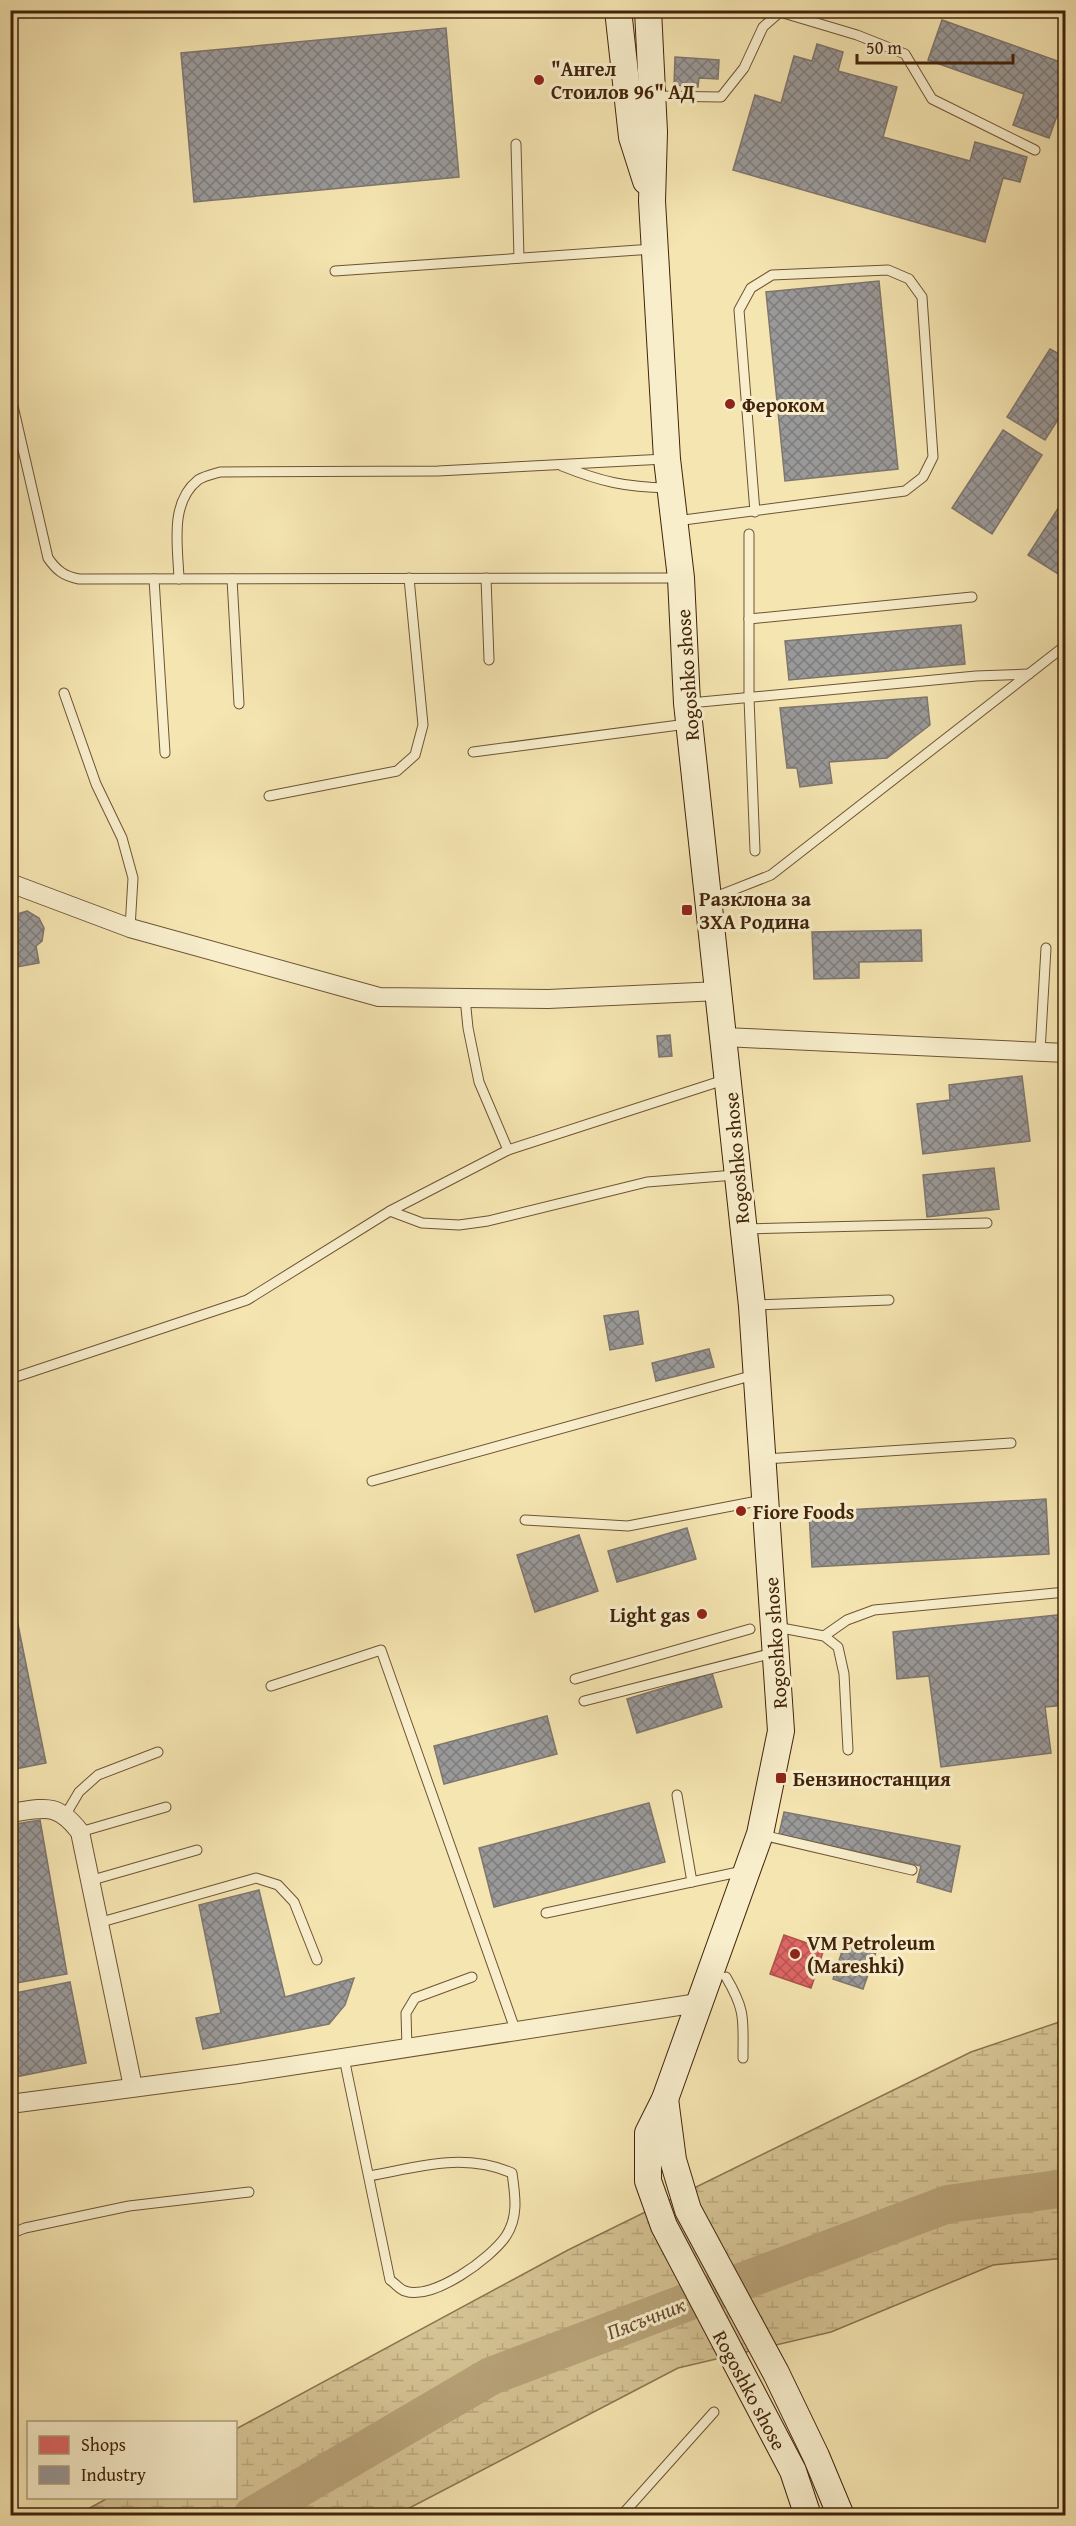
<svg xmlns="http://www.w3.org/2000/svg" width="1076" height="2526" font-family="'Gentium Book Plus',serif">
	<defs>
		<pattern id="wetland-marsh" width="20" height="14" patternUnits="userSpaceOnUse" patternTransform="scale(1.5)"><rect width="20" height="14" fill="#d6c495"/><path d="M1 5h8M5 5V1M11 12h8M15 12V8" fill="none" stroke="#b9a87f"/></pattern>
		<pattern id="shops-cross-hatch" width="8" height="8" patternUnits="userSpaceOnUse" patternTransform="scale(1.5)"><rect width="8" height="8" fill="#e06666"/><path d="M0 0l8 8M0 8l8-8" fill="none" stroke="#b75452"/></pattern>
		<pattern id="industry-cross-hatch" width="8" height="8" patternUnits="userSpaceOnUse" patternTransform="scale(1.5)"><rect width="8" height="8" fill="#999"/><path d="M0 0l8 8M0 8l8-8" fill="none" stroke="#7e7c7b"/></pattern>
	</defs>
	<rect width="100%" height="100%" fill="#f5e5b1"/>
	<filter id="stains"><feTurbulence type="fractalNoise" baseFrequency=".00333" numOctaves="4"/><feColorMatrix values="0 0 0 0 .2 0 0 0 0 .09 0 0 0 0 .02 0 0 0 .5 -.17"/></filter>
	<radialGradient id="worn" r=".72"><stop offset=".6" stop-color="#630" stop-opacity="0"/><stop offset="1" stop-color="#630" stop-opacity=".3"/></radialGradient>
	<polygon fill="url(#wetland-marsh)" stroke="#8c7450" stroke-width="1.5" points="1065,2020 1065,2258 993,2265 831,2332 678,2368 396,2515 75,2516 108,2498 236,2498 236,2429 568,2250 971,2052"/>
	<polygon fill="url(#shops-cross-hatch)" stroke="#b0524a" stroke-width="1.5" points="784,1935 824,1949 811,1988 770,1974"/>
	<g fill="url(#industry-cross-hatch)" stroke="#7f766e" stroke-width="1.5">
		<polygon points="942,20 1066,64 1066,91 1049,138 1013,125 1024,94 928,60"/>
		<polygon points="446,28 459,177 194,202 181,53"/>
		<polygon points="817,44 843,52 838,71 897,87 883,137 970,161 975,142 1027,157 1020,182 1003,178 985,242 733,170 755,95 781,103 794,56 812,61"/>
		<polygon points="675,57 719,60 718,79 699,78 698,87 674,85"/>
		<polygon points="879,281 898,469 785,481 766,292"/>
		<polygon points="1050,349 1066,358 1066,407 1045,440 1007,417"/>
		<polygon points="1003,430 1042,455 992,534 952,508"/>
		<polygon points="1066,496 1066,579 1028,555"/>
		<polygon points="961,625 965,664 789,680 785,641"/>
		<polygon points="927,697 930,725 887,758 829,762 832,783 800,787 797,768 787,768 780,708"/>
		<polygon points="27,911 39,918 44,928 42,941 36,946 39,963 11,968 13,980 10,980 10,916"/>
		<polygon points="921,930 922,961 859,962 859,978 814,979 812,932"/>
		<polygon points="670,1035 672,1056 659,1057 657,1036"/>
		<polygon points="1022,1076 1030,1141 923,1154 917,1104 950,1100 949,1085"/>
		<polygon points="994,1168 999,1209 927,1217 923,1175"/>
		<polygon points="638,1311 643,1344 610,1350 604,1316"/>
		<polygon points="709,1349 714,1367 656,1381 652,1363"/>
		<polygon points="1046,1499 1049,1554 812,1567 809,1512"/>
		<polygon points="687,1528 696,1559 617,1582 608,1551"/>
		<polygon points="579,1535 598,1591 535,1612 517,1555"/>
		<polygon points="11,1590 46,1763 10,1770 10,1590"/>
		<polygon points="1066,1614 1066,1705 1045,1707 1051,1753 941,1767 929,1676 897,1679 893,1632"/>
		<polygon points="712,1673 722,1707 637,1733 627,1699"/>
		<polygon points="547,1716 557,1754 444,1784 434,1746"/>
		<polygon points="649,1803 665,1862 494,1907 479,1848"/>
		<polygon points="784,1812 960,1846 951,1892 917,1882 921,1866 779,1834"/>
		<polygon points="40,1820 67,1974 10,1984 10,1825"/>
		<polygon points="259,1890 285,1997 354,1978 345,2005 329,2024 203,2049 196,2018 221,2013 199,1905"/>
		<polygon points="845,1942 876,1952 863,1989 833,1979"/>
		<polygon points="70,1982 86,2063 10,2078 10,1994"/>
	</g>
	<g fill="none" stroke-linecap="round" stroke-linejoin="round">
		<polyline stroke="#b8a378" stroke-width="38" points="252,2516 491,2376 948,2204 1066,2188"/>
		<g stroke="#6e5434" stroke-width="11">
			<g id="lane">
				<polyline points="654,96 721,97 744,68 763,27 780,12 857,35 905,54 932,99 1035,150"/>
				<polyline points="516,144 519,258"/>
				<polyline points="335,271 653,249"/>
				<path d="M 10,393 L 48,558 C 57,571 64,576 79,579 L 679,578"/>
				<path d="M 562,466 C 602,482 625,487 668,488"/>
				<polyline points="676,521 905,491 923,477 933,457 922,297 909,279 888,270 772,275 751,288 739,310 755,512"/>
				<polyline points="749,534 749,698 755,851"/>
				<polyline points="486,578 489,660"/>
				<polyline points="154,579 165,753"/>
				<path d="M 179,579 C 178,547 169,503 198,480 C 204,476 213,474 220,472 L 438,471 L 665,459"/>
				<polyline points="232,579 239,704"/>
				<polyline points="749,619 972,597"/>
				<polyline points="64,693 96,784 122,838 133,878 130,928"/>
				<polyline points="690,703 976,676 1029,674"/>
				<polyline points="473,752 687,724"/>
				<polyline points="269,796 397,771 415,755 423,725 409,578"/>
				<polyline points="710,899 771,875 1066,645"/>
				<polyline points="465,998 468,1028 479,1082 508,1150"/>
				<polyline points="1040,1052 1046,948"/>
				<polyline points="390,1211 422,1223 459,1225 488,1221 647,1182 735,1175"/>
				<polyline points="745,1229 987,1223"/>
				<polyline points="754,1305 889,1300"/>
				<polyline points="10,1379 247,1300 390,1211 508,1150 727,1079"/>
				<polyline points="765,1459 1011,1443"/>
				<polyline points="372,1481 754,1375"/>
				<polyline points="525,1520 628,1526 763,1500"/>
				<polyline points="776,1627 824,1636 838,1647 844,1674 848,1750"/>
				<polyline points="824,1636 847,1620 874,1610 1066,1592"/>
				<polyline points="575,1679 750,1629"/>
				<polyline points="271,1686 381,1650 516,2032"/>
				<polyline points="584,1701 773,1653"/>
				<polyline points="677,1795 692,1882"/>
				<polyline points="66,1814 79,1792 98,1775 158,1752"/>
				<polyline points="80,1832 166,1807"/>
				<polyline points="762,1835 912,1870"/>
				<polyline points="89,1881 197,1850"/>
				<polyline points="546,1913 743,1871"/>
				<polyline points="98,1923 256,1878 278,1885 294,1902 317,1960"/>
				<path d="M 726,1977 C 746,2011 743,2019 743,2058"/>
				<polyline points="407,2048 406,2013 415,1998 472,1977"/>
				<path d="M 344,2058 L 390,2280 C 395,2283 400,2290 405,2291 C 433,2301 491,2258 506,2236 C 519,2216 515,2195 512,2173 C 463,2152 419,2167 369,2176"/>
				<polyline points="10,2234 25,2228 129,2206 249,2192"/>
				<polyline points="621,2516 714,2412"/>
			</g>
		</g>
		<g stroke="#6e5434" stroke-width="20">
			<g id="street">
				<polyline points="10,883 130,928 379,997 548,999 719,991"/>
				<polyline points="724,1037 1066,1053"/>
				<path d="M 10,1813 C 45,1808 57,1802 80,1832 L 133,2087"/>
				<polyline points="10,2104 238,2074 698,2003"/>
			</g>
		</g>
		<g stroke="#41230a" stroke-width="28">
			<g id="secondary">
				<polyline points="618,10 632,137 646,181"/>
				<polyline points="648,10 654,132 652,201 667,459 681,578 687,703 752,1306 781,1731 760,1834 665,2099 648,2133 648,2181 664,2226 793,2471 808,2516"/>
				<polyline points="665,2099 673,2160 688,2210 776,2373 816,2456 841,2516"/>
			</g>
		</g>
		<use href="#lane" stroke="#f8eecc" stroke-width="9"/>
		<use href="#street" stroke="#f8eecc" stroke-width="18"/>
		<use href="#secondary" stroke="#f8eecc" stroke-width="26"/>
	</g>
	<g fill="#8f2418" stroke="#f8eecc" stroke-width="2">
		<circle cx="539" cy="80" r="6"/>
		<circle cx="730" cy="404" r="6"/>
		<rect x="681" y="904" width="12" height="12" rx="3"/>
		<circle cx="741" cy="1511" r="6"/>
		<circle cx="702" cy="1614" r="6"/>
		<rect x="775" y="1772" width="12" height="12" rx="3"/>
		<circle cx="795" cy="1954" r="6"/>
	</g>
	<g text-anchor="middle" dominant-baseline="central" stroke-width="6" stroke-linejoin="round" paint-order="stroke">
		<g font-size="20" font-weight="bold" fill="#41230a" stroke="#f8eecc" text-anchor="start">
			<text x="551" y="68">"Ангел<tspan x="551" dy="23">Стоилов 96" АД</tspan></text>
			<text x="742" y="404">Фероком</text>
			<text x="699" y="898">Разклона за<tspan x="699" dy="23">ЗХА Родина</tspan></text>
			<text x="753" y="1511">Fiore Foods</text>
			<text x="690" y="1614" text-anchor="end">Light gas</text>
			<text x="793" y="1778">Бензиностанция</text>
			<text x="807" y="1942">VM Petroleum<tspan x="807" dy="23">(Mareshki)</tspan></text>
		</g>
		<g font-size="20" fill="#41230a" stroke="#f8eecc">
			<text transform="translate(687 675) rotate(-94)">Rogoshko shose</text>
			<text transform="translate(736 1158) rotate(-95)">Rogoshko shose</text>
			<text transform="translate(775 1643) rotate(-94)">Rogoshko shose</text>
			<text transform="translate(750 2390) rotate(62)">Rogoshko shose</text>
		</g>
		<g font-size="21" font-style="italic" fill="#65492b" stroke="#f8eecc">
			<text transform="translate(646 2318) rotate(-21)">Пясъчник</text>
		</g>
	</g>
	<rect width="1076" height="2526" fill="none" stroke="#f5e5b1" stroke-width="36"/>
	<rect x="12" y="12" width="1052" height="2502" fill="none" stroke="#41230a" stroke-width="3"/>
	<rect x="18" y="18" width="1040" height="2490" fill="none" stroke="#41230a" stroke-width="1.5"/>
	<rect x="27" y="2421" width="210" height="78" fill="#f8eecc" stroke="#af9d7e" stroke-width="1.5"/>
	<rect x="39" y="2436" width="30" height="18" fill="#e06666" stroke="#af9d7e" stroke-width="1.5"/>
	<text x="81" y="2451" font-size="18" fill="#41230a">Shops</text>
	<rect x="39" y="2466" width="30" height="18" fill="#999999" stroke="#af9d7e" stroke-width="1.5"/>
	<text x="81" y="2481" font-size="18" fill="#41230a">Industry</text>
	<path d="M857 54v9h156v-9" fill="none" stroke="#41230a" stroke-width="3"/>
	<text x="866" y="54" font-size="18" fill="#41230a" stroke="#f8eecc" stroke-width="4.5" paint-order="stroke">50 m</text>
	<rect width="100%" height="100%" filter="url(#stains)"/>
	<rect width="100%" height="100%" fill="url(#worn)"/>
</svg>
